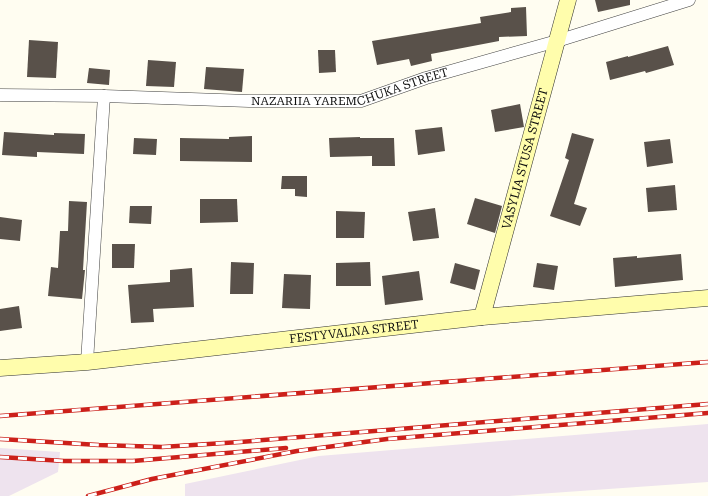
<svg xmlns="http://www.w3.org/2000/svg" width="708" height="496" font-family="'Roboto Serif',serif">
	<rect width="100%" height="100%" fill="#fffdf1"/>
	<g fill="#eee3ee">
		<polygon points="708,424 708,482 509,496 185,496 185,484 319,456"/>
		<polygon points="0,448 60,452 58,472 9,496 0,496"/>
	</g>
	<g fill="#59514a">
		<polygon points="595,0 630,0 630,5 598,12"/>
		<polygon points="526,7 527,36 499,37 499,41 431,54 432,61 411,66 409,59 377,65 372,41 481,23 480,17 511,12 511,8"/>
		<polygon points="29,40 58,42 56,78 27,77"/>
		<polygon points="668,46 674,65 646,73 645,71 610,80 606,62 628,56 628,57"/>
		<polygon points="318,50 335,50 336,72 319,73"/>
		<polygon points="148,60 176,62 174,87 146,86"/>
		<polygon points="206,67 244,69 242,92 204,89"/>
		<polygon points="89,68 110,70 109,85 87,83"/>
		<polygon points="520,104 524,127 495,132 491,110"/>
		<polygon points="442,127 445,151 418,155 415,130"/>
		<polygon points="4,132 54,135 54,133 85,134 84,154 37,152 37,157 2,155"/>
		<polygon points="572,133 594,139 574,204 587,208 580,226 550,216 569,160 565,158"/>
		<polygon points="252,136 252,162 180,161 180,138 229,139 229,137"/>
		<polygon points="360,137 360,138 394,138 395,166 372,166 372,156 330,157 329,138"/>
		<polygon points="134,138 157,139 156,155 133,154"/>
		<polygon points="670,139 673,163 647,167 644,142"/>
		<polygon points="282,176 307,176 307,197 295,196 295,189 281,189"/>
		<polygon points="675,185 677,210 648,212 646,188"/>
		<polygon points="475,198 502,206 495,233 467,224"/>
		<polygon points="200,199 237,199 238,222 200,223"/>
		<polygon points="69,201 87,202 83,270 85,270 82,299 48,296 51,267 58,268 60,231 68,231"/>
		<polygon points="130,206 152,206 151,224 129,223"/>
		<polygon points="435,208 439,238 413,241 408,212"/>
		<polygon points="336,211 365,212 364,238 336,238"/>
		<polygon points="0,217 22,220 20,241 0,239"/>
		<polygon points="112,244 135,244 134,268 112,268"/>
		<polygon points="681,254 683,280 615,287 613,258 637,256 637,258"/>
		<polygon points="231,262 254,263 253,294 230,294"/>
		<polygon points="370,262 371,286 336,286 336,263"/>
		<polygon points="455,263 480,270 475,290 450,283"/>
		<polygon points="537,263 558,266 554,290 533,287"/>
		<polygon points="192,268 194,307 153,309 154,322 131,323 128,285 170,282 170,270"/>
		<polygon points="419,271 423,300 385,305 382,276"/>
		<polygon points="284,274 311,275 310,309 282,308"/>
		<polygon points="19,306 22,328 0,331 0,309"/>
	</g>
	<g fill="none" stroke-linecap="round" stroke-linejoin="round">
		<g stroke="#424242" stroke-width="13">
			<g id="street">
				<path id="s1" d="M 0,95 L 104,96 L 249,101 L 361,101 L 426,78 L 557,41 L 689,0"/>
				<polyline points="87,362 104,96"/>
			</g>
		</g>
		<g stroke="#313131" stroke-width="17">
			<g id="secondary">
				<path id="s2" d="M 482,317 L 568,0"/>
				<path id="s3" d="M 0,368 L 87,362 L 482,317 L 708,298"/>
			</g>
		</g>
		<use href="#street" stroke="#fff" stroke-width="12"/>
		<use href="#secondary" stroke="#fffdac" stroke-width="16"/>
		<g stroke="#cc201a" stroke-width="4.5">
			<g id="rail">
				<polyline points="0,416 708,362"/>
				<polyline points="0,439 99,445 162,447 240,442 708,404"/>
				<polyline points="0,457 64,461 133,461 286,448"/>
				<polyline points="88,496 152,479 297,451 387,439 708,413"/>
			</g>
		</g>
		<use href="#rail" stroke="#fff" stroke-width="3" stroke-dasharray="9" stroke-linecap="butt"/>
	</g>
	<g text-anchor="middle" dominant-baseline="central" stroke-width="4" stroke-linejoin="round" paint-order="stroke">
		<g font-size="12" fill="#0f0f0f" stroke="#fff">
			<text stroke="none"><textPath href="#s1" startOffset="352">NAZARIIA YAREMCHUKA STREET</textPath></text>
			<text stroke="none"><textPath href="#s2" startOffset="164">VASYLIA STUSA STREET</textPath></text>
			<text stroke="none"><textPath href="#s3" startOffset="356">FESTYVALNA STREET</textPath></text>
		</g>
	</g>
</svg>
